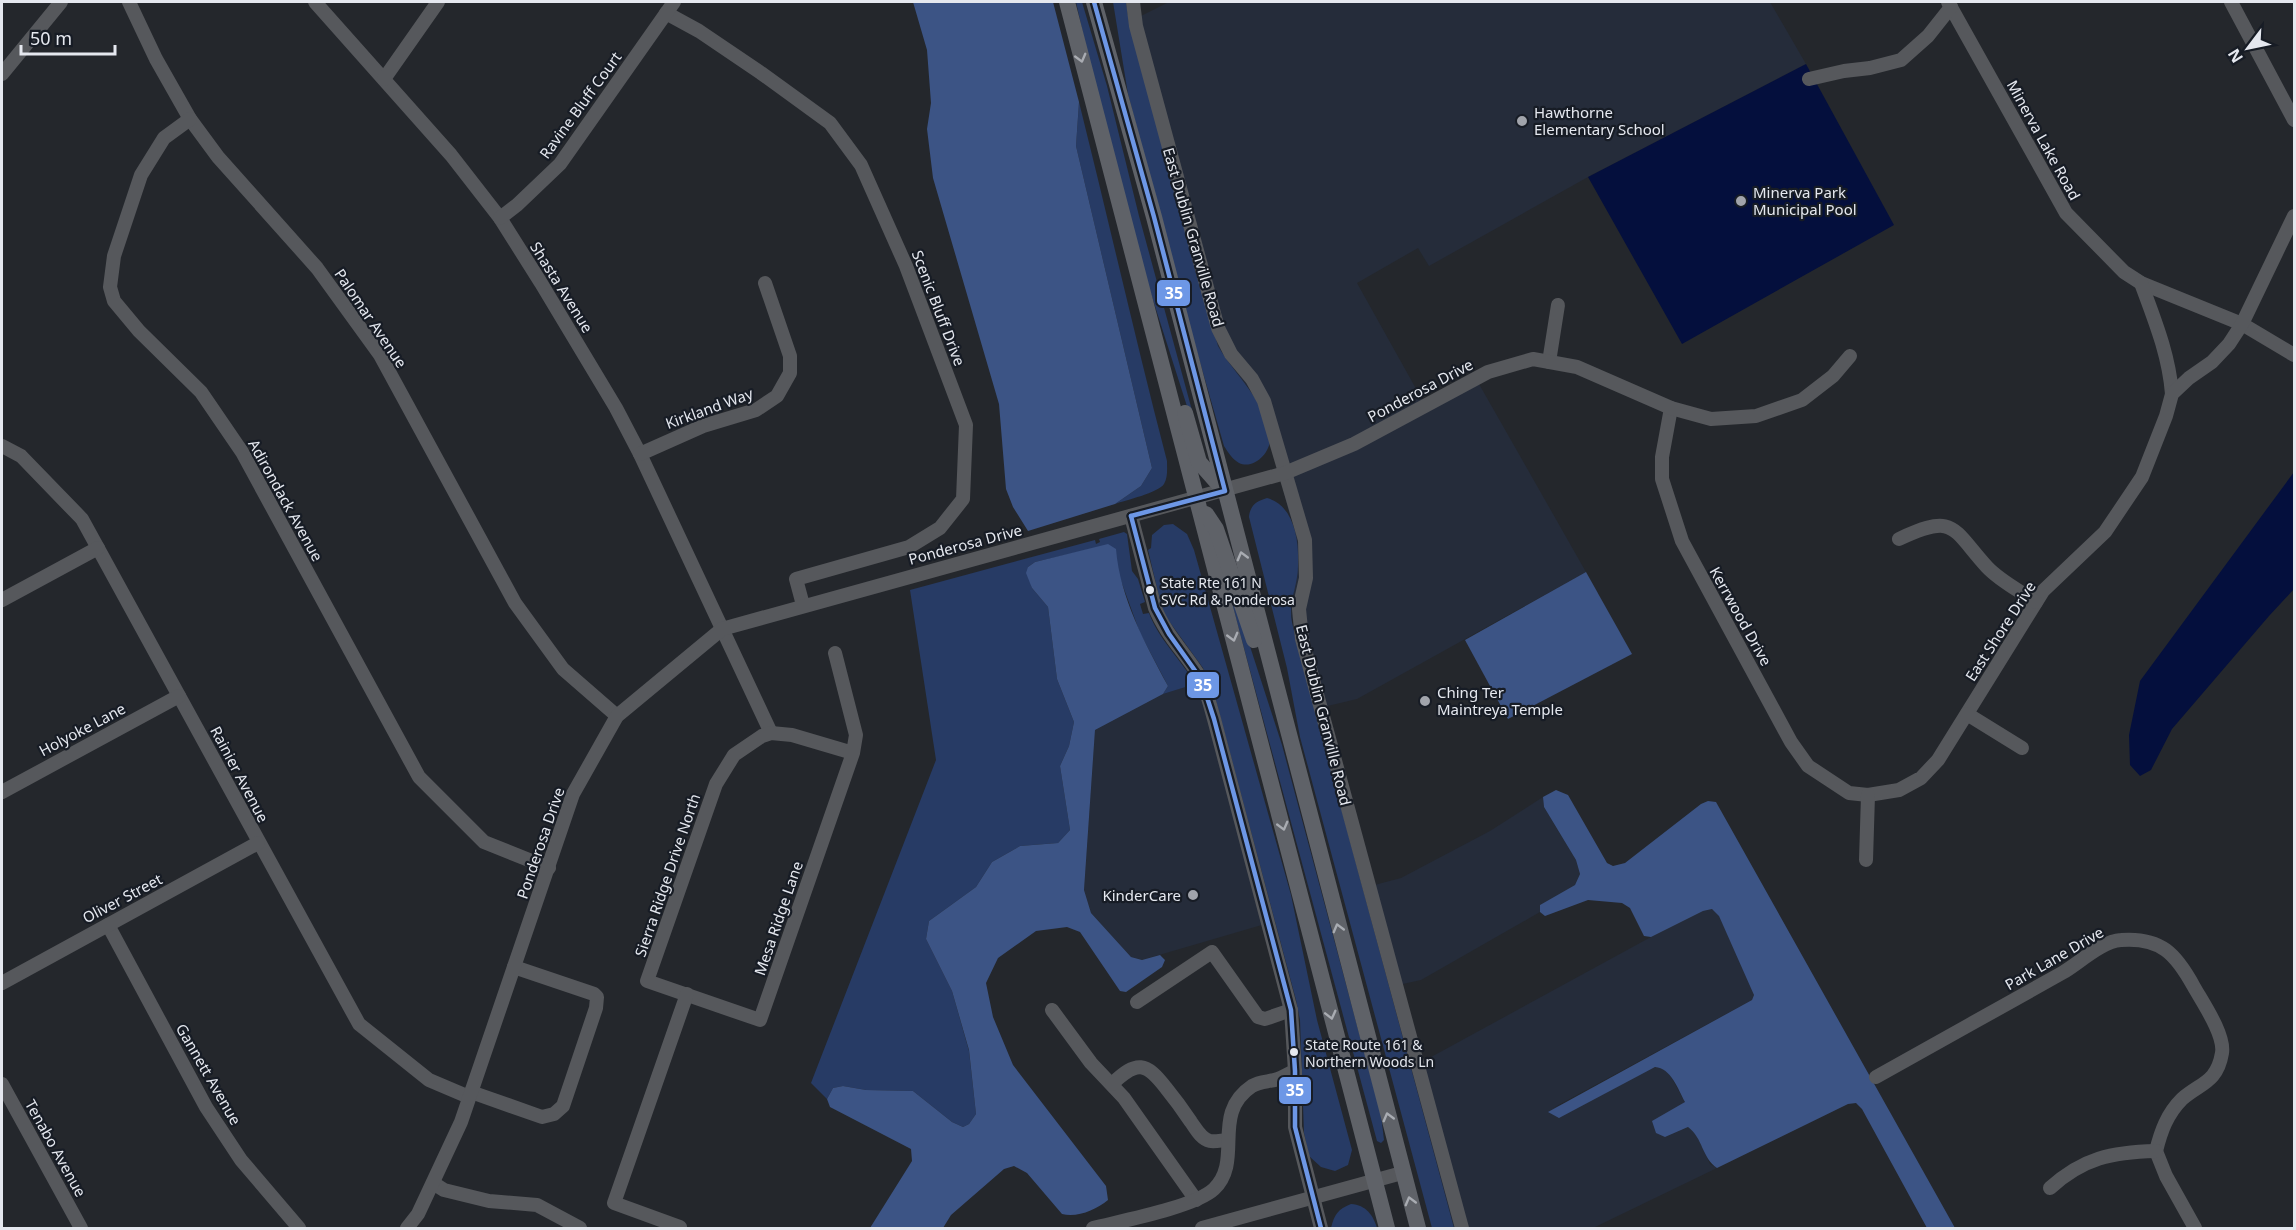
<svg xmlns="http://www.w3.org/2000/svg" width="2296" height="1230" font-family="'Noto Sans',sans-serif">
	<rect width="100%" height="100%" fill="#24272c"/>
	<g fill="#252c3a">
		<polygon points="1169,2 1770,2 1806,64 1588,177 1429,266 1418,248 1357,283 1424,403 1475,377 1586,572 1357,699 1315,709 1291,614 1294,593 1294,525 1289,513 1271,439 1253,393 1226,360 1218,346 1210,325 1129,22"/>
		<polygon points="1208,679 1275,921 1142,960 1131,957 1091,913 1084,890 1095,730 1163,694"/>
		<polygon points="1543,797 1544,807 1576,860 1580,874 1575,885 1540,905 1540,912 1421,980 1389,987 1363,888 1401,878 1490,831"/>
		<polygon points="1712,909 1719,915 1751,986 1754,995 1752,1000 1553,1108 1656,1067 1663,1067 1669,1073 1685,1102 1681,1106 1665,1137 1688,1127 1696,1132 1710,1164 1717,1168 1593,1228 1454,1228 1411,1068 1651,937 1703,911"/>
	</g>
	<g fill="#273b65">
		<polygon points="1076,2 1082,2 1107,86 1139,216 1196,425 1193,425 1145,275 1098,101"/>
		<path d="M 1113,2 L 1126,2 L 1129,22 L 1218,346 C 1235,376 1267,401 1270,438 C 1271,452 1254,470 1239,463 C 1232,459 1228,452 1224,446 L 1179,289 L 1128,94 Z"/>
		<path d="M 1079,102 C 1109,222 1136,342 1167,461 C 1167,469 1168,477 1164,484 C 1158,493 1126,500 1115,504 L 1141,486 L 1152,468 L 1076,146 Z"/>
		<path d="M 1267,498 C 1295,506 1299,541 1298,566 C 1298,582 1291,597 1291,613 C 1291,621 1294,629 1295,636 L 1454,1228 L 1432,1228 L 1300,737 L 1287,668 L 1249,517 C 1250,505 1257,501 1267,498 Z"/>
		<polygon points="1173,524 1187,534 1194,550 1291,895 1317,1020 1352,1150 1348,1165 1335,1171 1321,1167 1309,1156 1304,1133 1300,1020 1296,1000 1215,697 1203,668 1166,617 1161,605 1148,550 1151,548 1152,535 1164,525"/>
		<path d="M 1124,532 L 1127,534 L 1132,571 L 1138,579 L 1145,602 L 1140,604 L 1143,614 L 1149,613 C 1159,640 1181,659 1195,684 L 1163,694 L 1168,686 L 1140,633 L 1108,545 L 1035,562 L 1028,567 L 1032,588 L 1048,607 L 1057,679 L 1074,722 L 1069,746 L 1060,766 L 1070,830 L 1058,843 L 1020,846 L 992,862 L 976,887 L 929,921 L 926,939 L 952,991 L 969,1051 L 976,1114 L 969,1124 L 963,1127 L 952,1122 L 913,1091 L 866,1090 L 843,1086 L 833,1088 L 827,1099 L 811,1083 L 936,760 L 910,590 L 1095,540 L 1096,544 L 1100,542 L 1099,539 Z"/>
		<polygon points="1221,563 1223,563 1282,745 1381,1115 1384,1140 1381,1143 1377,1141"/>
		<path d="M 1351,1204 C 1366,1205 1373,1215 1377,1228 L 1331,1228 C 1334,1215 1338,1209 1351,1204 Z"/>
	</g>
	<g fill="#3c5485">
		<polygon points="913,2 1053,2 1079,102 1076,146 1152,468 1141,486 1115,504 1028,531 1013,507 1006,489 999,404 933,178 927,129 931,103 927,50"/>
		<path d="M 1108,544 L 1116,549 C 1120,598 1145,643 1168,686 L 1163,694 L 1095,730 L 1084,890 L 1091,913 L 1131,957 L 1142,960 L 1160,955 L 1165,960 L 1162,967 L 1126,992 L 1120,991 L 1080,932 L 1067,927 L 1036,931 L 998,958 L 986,983 L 993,1017 L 1013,1065 L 1106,1186 L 1108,1200 C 1096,1210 1077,1218 1062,1214 L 1027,1173 L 1014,1166 L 1004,1169 L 951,1215 L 943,1228 L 870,1228 L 912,1161 L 911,1149 L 830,1107 L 827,1099 L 833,1088 L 843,1086 L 866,1090 L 913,1091 L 952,1122 L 963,1127 L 969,1124 L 976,1114 L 969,1050 L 952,991 L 926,939 L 929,921 L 976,887 L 992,862 L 1020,846 L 1058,843 L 1070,830 L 1060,766 L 1069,746 L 1074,722 L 1057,679 L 1048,607 L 1032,588 L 1026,573 L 1028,567 L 1035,562 Z"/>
		<polygon points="1586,572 1632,654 1508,719 1465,640"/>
		<path d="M 1556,790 L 1568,795 L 1607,863 L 1613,866 L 1625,863 L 1701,804 L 1708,801 L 1716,802 L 1955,1228 L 1927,1228 L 1862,1109 L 1856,1103 L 1848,1104 L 1717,1168 C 1702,1158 1703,1138 1688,1127 L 1665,1137 L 1656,1133 L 1652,1121 L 1685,1102 C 1678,1089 1671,1068 1655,1067 L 1559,1118 L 1548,1112 L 1752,1000 L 1754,995 L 1719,916 L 1712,909 L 1703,911 L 1651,937 L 1644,936 L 1630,908 L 1622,903 L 1588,900 L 1545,916 L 1540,912 L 1540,905 L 1575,885 L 1580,874 L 1576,860 L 1544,807 L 1543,797 Z"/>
	</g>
	<g fill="#040f3d">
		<polygon points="1806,64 1894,225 1682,344 1588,177"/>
		<polygon points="2294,472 2294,589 2269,616 2172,729 2151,770 2140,776 2130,765 2129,735 2140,681"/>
	</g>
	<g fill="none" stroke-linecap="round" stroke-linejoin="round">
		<g stroke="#56585c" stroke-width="14">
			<polyline points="129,2 156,59 190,119 218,157 317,268 380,355 515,603 563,669 617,716"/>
			<polyline points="315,2 451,155 500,218 541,283 616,408 640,454 771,733"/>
			<polyline points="1133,2 1136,26 1218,328 1231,354 1252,379 1264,401 1305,540 1306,578 1299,609 1302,639 1462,1228"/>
			<polyline points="1948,2 2066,213 2124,272 2141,283 2242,324 2294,355"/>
			<polyline points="2231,2 2294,120"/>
			<polyline points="666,13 699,31 761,73 830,123 861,165 906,266 966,425 963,499 940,528 909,547 796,579 803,605"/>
			<polyline points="2,74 61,2"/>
			<polyline points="384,79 438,2"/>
			<polyline points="1809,79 1844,71 1870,68 1901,60 1928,36 1951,7"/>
			<polyline points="190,119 164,138 141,175 114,256 110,287 114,301 139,331 201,392 242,452 419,777 484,842 549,868"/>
			<polyline points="500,218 517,205 560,164 674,2"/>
			<path d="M 2141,283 C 2155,321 2169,355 2172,394"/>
			<polyline points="1549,362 1558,305"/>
			<polyline points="1671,408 1662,457 1662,479 1682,541 1791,742 1808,766 1849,793 1868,795 1899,790 1921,778 1938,760 2043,591 2105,532 2142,477 2166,416 2172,394 2189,378 2212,362 2229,344 2242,324 2294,216"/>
			<polyline points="2,446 21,456 82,519 359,1024 429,1080 469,1097"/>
			<polyline points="640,454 703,426 756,410 777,396 790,373 790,356 765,283"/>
			<path d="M 1131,516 L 1155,608 C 1165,633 1184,652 1198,674 C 1206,687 1210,705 1214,719 L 1291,1010 L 1295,1071 L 1295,1127 L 1321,1228"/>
			<path d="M 1899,539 C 1955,513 1951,527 1987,567 C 2000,581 2020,591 2036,602"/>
			<polyline points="2,600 98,548"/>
			<polyline points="835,653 856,735 853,753 760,1020 647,981 716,784 734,755 762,736 771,733 792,735 853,753"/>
			<polyline points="1967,714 2022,748"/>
			<polyline points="2,792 179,696"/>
			<polyline points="1866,860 1868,795"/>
			<polyline points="108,925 206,1107 241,1160 299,1228"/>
			<polyline points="2,983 258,843"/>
			<polyline points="1137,1002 1212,952 1258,1017 1265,1019 1291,1010"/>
			<polyline points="1052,1010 1091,1063 1124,1098 1196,1200"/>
			<path d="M 1876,1077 C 1938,1042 2000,1008 2062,973 C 2078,964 2102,941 2121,940 C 2161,937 2176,954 2194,987 C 2203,1003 2225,1035 2222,1053 C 2217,1083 2200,1083 2182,1099 C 2167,1114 2161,1131 2156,1151"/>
			<polyline points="2,1084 81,1228"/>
			<path d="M 1112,1084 C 1137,1060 1146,1062 1166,1088 C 1175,1099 1183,1110 1191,1122 C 1196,1129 1201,1139 1210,1141 C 1215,1142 1223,1140 1228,1140"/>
			<polyline points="471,1092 542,1117 554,1114 563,1106 596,1008 597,997 594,994 514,967"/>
			<polyline points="2156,1151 2166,1176 2195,1228"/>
			<polyline points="433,1183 444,1190 489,1201 537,1205 580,1228"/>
			<path d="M 2050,1188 C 2083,1158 2112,1152 2156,1151"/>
			<polyline points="680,1227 614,1203 687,994"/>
			<polyline points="407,1228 418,1214 461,1122 573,794 617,716 722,629 1285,473 1354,444 1488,372 1533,359 1577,367 1671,408 1711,419 1756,416 1802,400 1833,376 1850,356"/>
			<path d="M 1093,1228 C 1121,1221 1195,1207 1214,1189 C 1244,1160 1210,1114 1252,1086 C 1260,1081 1269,1082 1278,1079 C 1284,1077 1289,1073 1295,1071"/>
			<polyline points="1202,1228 1402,1173"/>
		</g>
		<g stroke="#5f6268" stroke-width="16">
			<polyline points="1067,2 1387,1228"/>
			<polyline points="1094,2 1154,217 1418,1228"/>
			<polyline points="1185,413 1199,462 1222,488"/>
			<polyline points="1206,514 1216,529 1254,640"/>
		</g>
		<g stroke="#171c25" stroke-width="9">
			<g id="bus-1">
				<polyline points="1094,2 1154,217 1225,491 1131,516"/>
				<polyline points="1131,516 1155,608 1169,634 1201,679 1214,719 1291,1010 1295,1071 1295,1127 1321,1228"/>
			</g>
		</g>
		<use href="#bus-1" stroke="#6d97e6" stroke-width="4.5"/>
	</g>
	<defs><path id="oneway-chevron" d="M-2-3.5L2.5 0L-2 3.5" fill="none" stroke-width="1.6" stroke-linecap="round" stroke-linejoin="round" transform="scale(1.5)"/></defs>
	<g stroke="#a9acb2">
		<use href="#oneway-chevron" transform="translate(1081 58) rotate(75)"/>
		<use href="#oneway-chevron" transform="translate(1242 556) rotate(-105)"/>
		<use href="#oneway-chevron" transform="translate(1233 637) rotate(75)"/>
		<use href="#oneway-chevron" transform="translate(1283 826) rotate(75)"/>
		<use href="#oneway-chevron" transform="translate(1338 928) rotate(-105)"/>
		<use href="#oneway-chevron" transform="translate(1331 1015) rotate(76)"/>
		<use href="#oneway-chevron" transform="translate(1388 1117) rotate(-105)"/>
		<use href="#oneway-chevron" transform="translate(1410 1201) rotate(-105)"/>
	</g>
	<g fill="#a1a4ab" stroke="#171c25" stroke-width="2">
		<circle cx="1522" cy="121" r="6"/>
		<circle cx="1741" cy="201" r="6"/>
		<circle cx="1425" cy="701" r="6"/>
		<circle cx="1193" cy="895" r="6"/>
	</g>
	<g fill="#e5e8ef" stroke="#171c25" stroke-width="2">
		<circle cx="1150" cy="590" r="5"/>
		<circle cx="1294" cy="1052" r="5"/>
	</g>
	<g text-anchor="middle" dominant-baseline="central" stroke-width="4.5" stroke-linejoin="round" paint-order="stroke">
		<g font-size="14" fill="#e5e8ef" stroke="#171c25" text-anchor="start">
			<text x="1161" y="582">State Rte 161 N<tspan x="1161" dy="17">SVC Rd &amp; Ponderosa</tspan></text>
			<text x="1305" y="1044">State Route 161 &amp;<tspan x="1305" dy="17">Northern Woods Ln</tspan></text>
		</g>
		<g font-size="15" fill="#e5e8ef" stroke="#171c25">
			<text transform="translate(580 105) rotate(-54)">Ravine Bluff Court</text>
			<text transform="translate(2044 140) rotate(61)">Minerva Lake Road</text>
			<text transform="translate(1194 237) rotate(74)">East Dublin Granville Road</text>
			<text transform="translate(562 287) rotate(58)">Shasta Avenue</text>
			<text transform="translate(939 308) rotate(69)">Scenic Bluff Drive</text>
			<text transform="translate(371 318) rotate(56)">Palomar Avenue</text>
			<text transform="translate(1420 390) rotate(-28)">Ponderosa Drive</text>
			<text transform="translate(709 408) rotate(-20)">Kirkland Way</text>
			<text transform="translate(286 500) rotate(61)">Adirondack Avenue</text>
			<text transform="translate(965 544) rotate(-15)">Ponderosa Drive</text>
			<text transform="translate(1741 616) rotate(61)">Kerrwood Drive</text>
			<text transform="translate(2000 631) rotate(-57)">East Shore Drive</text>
			<text transform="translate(1324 715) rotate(76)">East Dublin Granville Road</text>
			<text transform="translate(82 729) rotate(-28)">Holyoke Lane</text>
			<text transform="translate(240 774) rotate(62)">Rainier Avenue</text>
			<text transform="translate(540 843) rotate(-71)">Ponderosa Drive</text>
			<text transform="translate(667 875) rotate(-71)">Sierra Ridge Drive North</text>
			<text transform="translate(122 898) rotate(-28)">Oliver Street</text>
			<text transform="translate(778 918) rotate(-71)">Mesa Ridge Lane</text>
			<text transform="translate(2054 958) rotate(-30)">Park Lane Drive</text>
			<text transform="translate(209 1074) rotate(60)">Gannett Avenue</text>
			<text transform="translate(56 1148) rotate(61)">Tenabo Avenue</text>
		</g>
		<g font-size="15" fill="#e5e8ef" stroke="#171c25" text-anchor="start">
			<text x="1534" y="112">Hawthorne<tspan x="1534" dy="17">Elementary School</tspan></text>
			<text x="1753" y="192">Minerva Park<tspan x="1753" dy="17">Municipal Pool</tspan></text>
			<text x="1437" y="692">Ching Ter<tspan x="1437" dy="17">Maintreya Temple</tspan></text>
			<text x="1181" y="895" text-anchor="end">KinderCare</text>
		</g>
	</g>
	<g stroke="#171c25" stroke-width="2">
		<rect x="1156" y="279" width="35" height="28" rx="6" fill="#6d97e6"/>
		<rect x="1186" y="671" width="34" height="28" rx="6" fill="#6d97e6"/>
		<rect x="1278" y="1076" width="34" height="29" rx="6" fill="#6d97e6"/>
	</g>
	<g font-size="16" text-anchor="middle" font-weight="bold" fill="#fff">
		<text x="1174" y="299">35</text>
		<text x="1203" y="691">35</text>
		<text x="1295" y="1096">35</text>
	</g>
	<rect width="2296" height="1230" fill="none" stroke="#e5e8ef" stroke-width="6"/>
	<g transform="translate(2248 48) rotate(238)" stroke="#171c25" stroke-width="4.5" paint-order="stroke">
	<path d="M0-4.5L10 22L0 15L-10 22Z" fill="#e5e8ef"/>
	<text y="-9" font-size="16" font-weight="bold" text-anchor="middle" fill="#e5e8ef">N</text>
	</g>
	<path d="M21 45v9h94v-9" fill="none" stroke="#e5e8ef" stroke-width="3"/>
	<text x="30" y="45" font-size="18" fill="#e5e8ef" stroke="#171c25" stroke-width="4.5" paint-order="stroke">50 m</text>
</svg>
